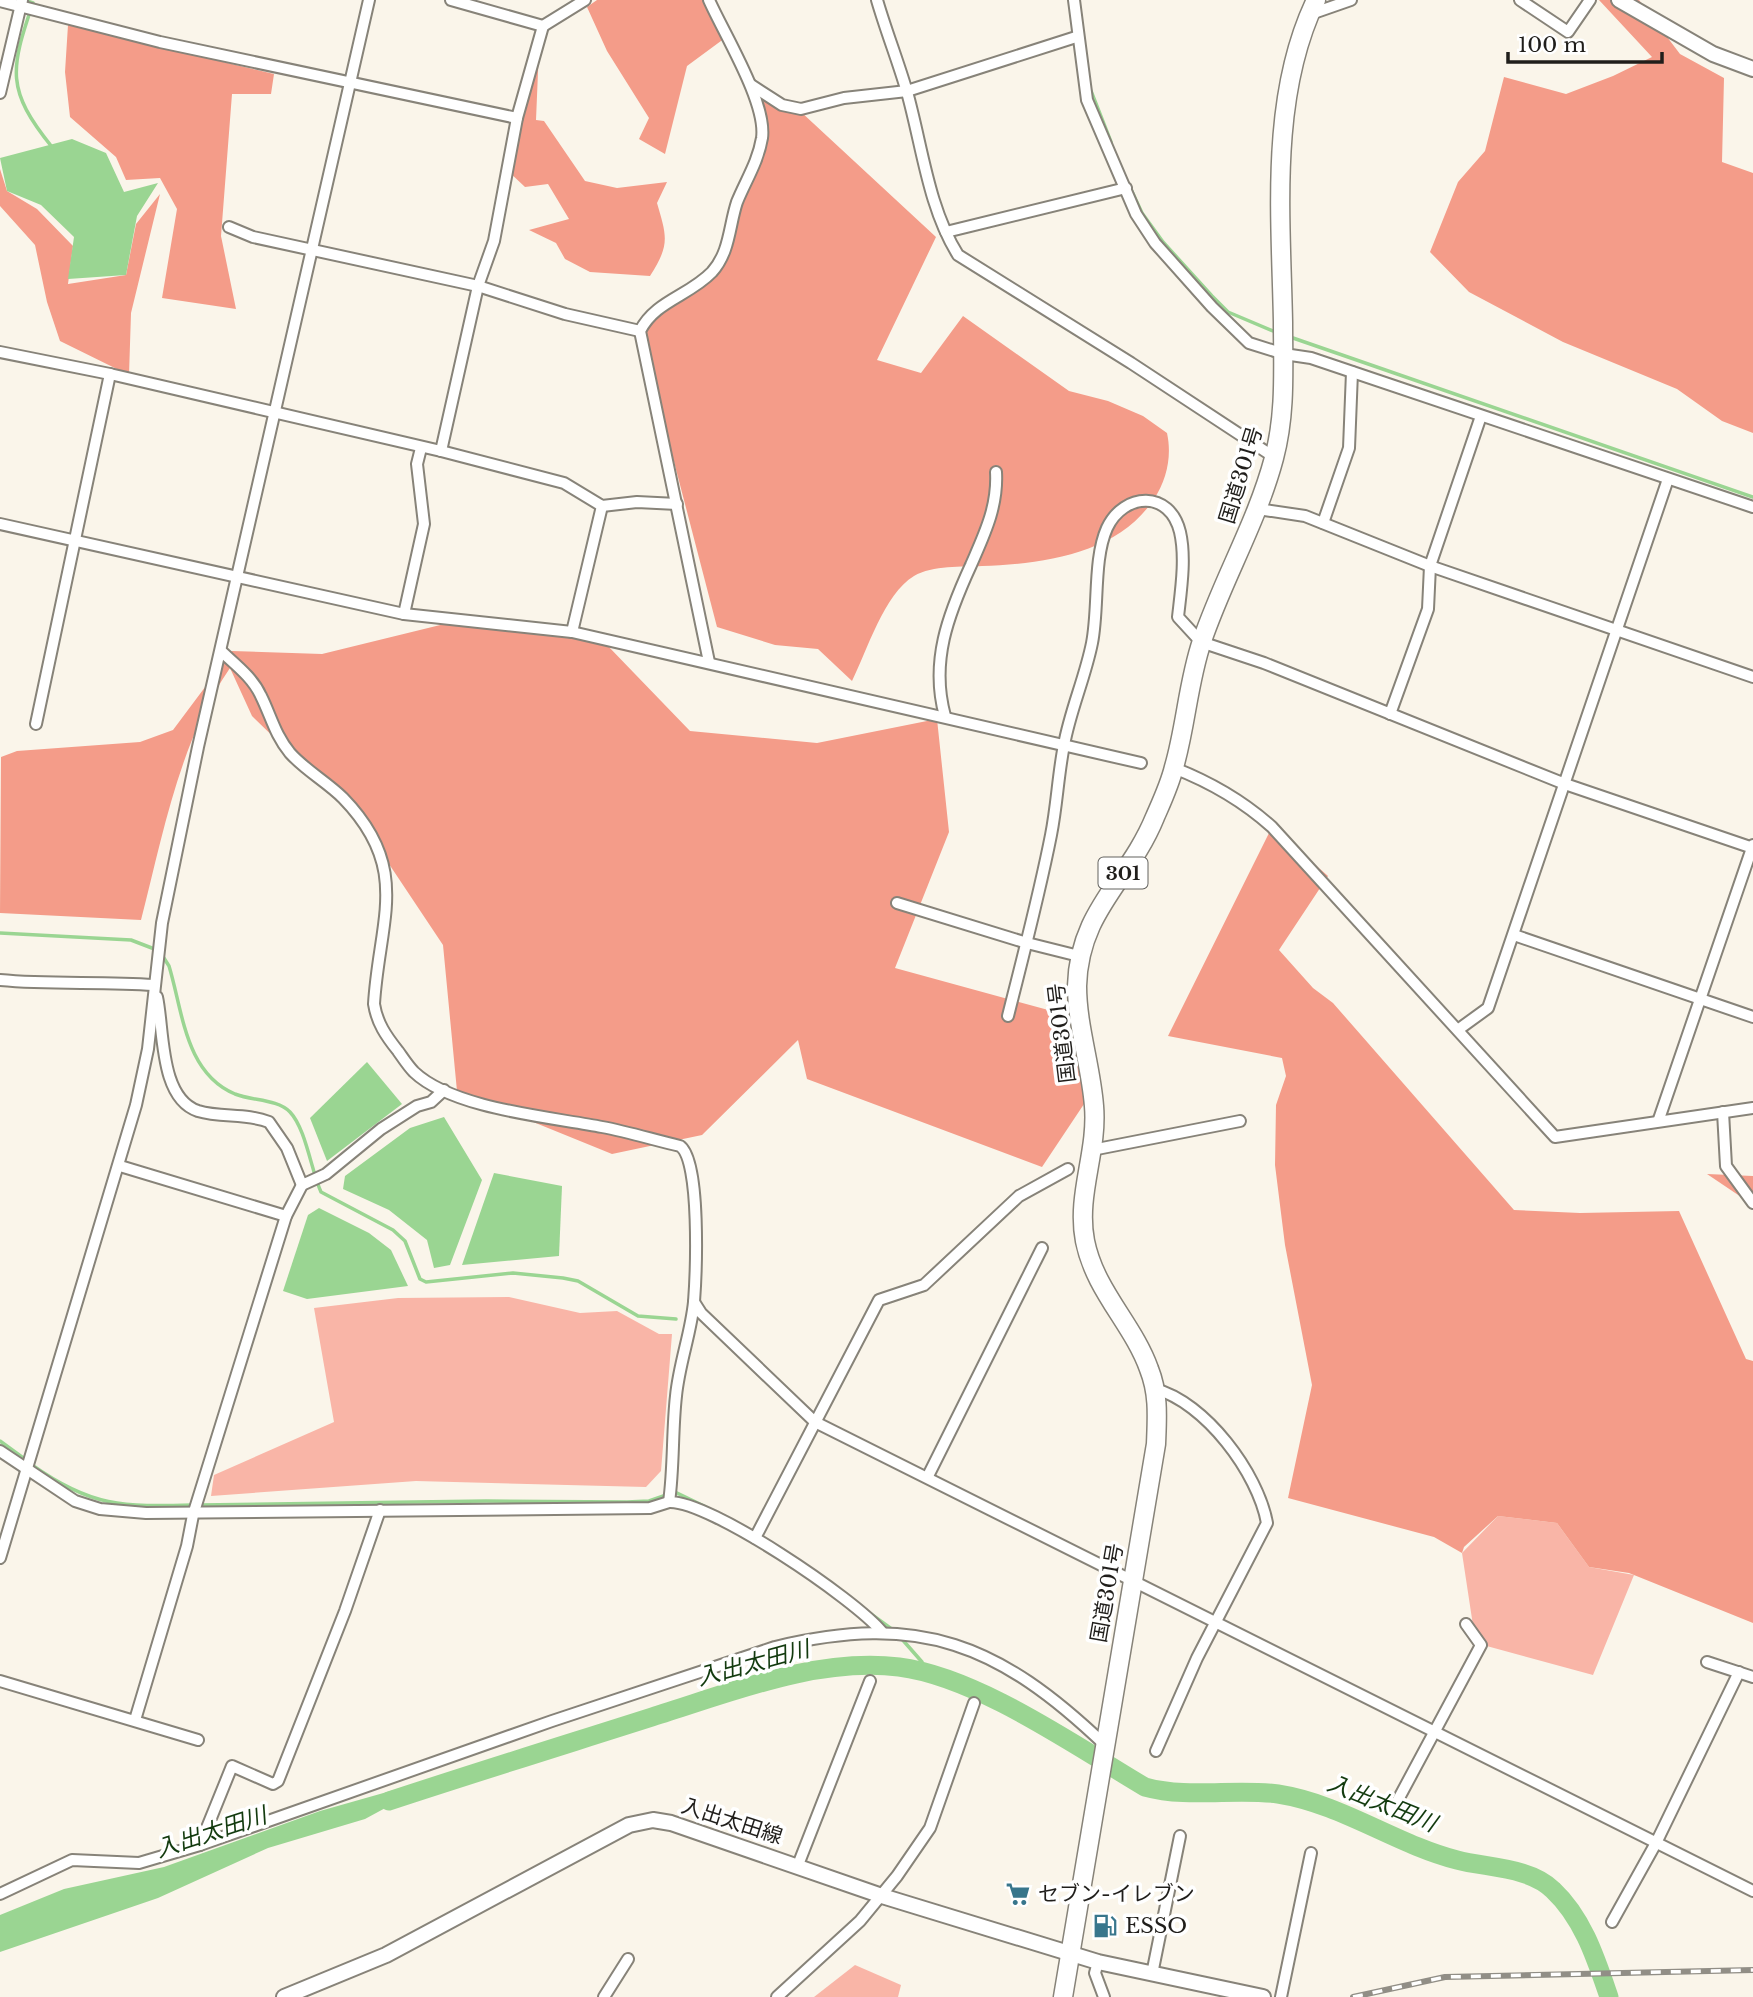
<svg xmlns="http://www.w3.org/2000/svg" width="1753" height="1997" font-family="'Libre Baskerville','Noto Sans JP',serif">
	<rect width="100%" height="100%" fill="#faf5ea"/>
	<g fill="#f9b5a7">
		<polygon points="509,1297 580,1313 617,1311 659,1334 672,1334 661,1471 646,1487 416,1481 211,1496 214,1475 334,1422 314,1308 398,1298"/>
		<polygon points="1498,1516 1557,1523 1589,1567 1634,1575 1593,1675 1483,1645 1474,1632 1462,1553"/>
		<polygon points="855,1965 901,1985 898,1997 814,1997"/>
	</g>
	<g fill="#f49c89">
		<polygon points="597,0 705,0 725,38 687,66 665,154 639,139 649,118 607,51 587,7"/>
		<polygon points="1599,0 1639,0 1680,54 1724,78 1722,162 1753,173 1753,433 1722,421 1677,389 1563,342 1469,292 1430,252 1458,182 1485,151 1504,77 1566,94 1613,76 1652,57"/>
		<polygon points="68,25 274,74 271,94 232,94 221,236 236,309 162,298 177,209 160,178 126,180 116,157 70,117 65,72"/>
		<path d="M 539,48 L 536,120 L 544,121 L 585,181 L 617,188 L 667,182 L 657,203 C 667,237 670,245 650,276 L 590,272 L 565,259 L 556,243 L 529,230 L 569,219 L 548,184 L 525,187 L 507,170 Z"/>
		<path d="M 761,91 L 800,111 L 936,237 L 877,360 L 921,373 L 963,316 L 1069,391 L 1108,401 L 1143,416 L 1167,433 C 1172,456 1167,479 1154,499 C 1118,554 1043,564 982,566 C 962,567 933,565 914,576 C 884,594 867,651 852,681 L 818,649 L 775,645 L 717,627 L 640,331 L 716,267 L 761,142 Z"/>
		<polygon points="0,169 7,191 37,209 73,246 68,284 126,275 136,224 160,194 131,313 129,375 60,341 47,302 35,245 0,206"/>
		<path d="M 477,616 L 607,645 L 690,731 L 817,743 L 937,719 L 949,832 L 895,968 L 1063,1014 L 1088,1098 L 1042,1167 L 807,1079 L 798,1040 L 702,1135 L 612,1154 L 457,1091 L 443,945 L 361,822 L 252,716 L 230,668 C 179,742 163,835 141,920 L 0,913 L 1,757 L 17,751 L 140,742 L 173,730 L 232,651 L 322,654 Z"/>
		<polygon points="1272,827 1328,876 1279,950 1313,988 1333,1003 1514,1210 1580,1213 1679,1211 1746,1359 1753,1361 1753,1623 1629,1573 1589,1567 1557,1523 1498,1516 1464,1547 1462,1553 1434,1537 1288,1498 1312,1385 1285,1245 1275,1165 1276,1105 1286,1076 1282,1058 1168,1036"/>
		<polygon points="1707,1174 1753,1176 1753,1205"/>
	</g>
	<g fill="#9ad592">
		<polygon points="72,139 106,153 124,192 158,183 137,216 126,275 68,279 74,237 41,205 7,191 0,158"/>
		<polygon points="367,1062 402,1104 327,1161 310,1118"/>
		<polygon points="444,1117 482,1180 450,1265 434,1268 427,1240 389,1210 343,1189 345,1176 410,1128"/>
		<polygon points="494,1173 562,1186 559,1256 462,1265"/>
		<polygon points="319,1208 369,1233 391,1250 408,1286 307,1299 283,1291 308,1215"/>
		<polygon points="394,1790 413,1793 365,1819 268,1848 158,1898 0,1952 0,1915 64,1889 164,1867 320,1811"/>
	</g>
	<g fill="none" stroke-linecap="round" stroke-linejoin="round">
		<g stroke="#9ad592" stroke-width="3.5">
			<path d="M 25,0 L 33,3 C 10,70 6,90 52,147"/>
			<polyline points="1091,91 1111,142"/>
			<polyline points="1129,185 1142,213 1163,242 1212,296 1228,312 1273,331"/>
			<polyline points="1293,338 1753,497"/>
			<polyline points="0,933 131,940 157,950"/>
			<path d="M 162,955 L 169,966 C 183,1012 185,1073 235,1094 C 253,1101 277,1099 290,1112 C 306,1129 311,1170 321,1192 L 393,1230 L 405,1241 L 420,1279 L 426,1282 L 513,1273 L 563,1278 L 578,1281 L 638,1316 L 676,1319"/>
			<polyline points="0,1441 26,1460"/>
			<path d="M 32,1465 C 91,1507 123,1507 193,1505"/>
			<polyline points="200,1505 486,1501 627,1502 649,1501 675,1492 706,1507"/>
			<polyline points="871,1614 893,1630"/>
			<polyline points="901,1638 922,1662 925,1673"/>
		</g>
		<path stroke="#9ad592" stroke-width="19" d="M 389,1801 C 477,1772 564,1745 652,1717 C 730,1693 816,1657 899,1667 C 978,1677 1077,1747 1145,1787 C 1189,1799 1234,1788 1278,1794 C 1342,1804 1395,1844 1457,1860 C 1487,1868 1530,1867 1553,1890 C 1583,1918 1596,1959 1609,1997"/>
		<g stroke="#878379" stroke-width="14">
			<g id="minor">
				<path d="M 709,0 C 724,34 767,103 762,138 C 758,162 746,180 737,202 C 729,226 730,252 712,272 C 689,296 655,301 640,331 L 709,662"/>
				<path d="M 877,0 C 886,31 898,61 907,92 C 922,145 928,207 958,255 L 1131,363 L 1274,457"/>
				<polyline points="1074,0 1087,100 1136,214 1155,243 1212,307 1249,343 1284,354 1311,358 1753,507"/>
				<polyline points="1520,0 1568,32 1590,0"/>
				<polyline points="0,1 160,42 517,118"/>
				<polyline points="1308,15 1351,0"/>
				<polyline points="543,26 585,0"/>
				<polyline points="751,85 782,105 801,109 844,98 907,91 1076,37"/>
				<polyline points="0,93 22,0"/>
				<polyline points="229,227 253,237 478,286 565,314 640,331"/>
				<polyline points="946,232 1126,188"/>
				<polyline points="0,352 110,374 441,451 564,483 602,506 637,502 677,504"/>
				<polyline points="441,451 478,286 494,241 517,118 543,26 451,0"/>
				<polyline points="1258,509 1305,516 1430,566 1753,677"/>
				<polyline points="1323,523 1349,448 1352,372"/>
				<polyline points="0,524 404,614 572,632 1141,763"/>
				<polyline points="404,614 424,524 417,464 421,448"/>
				<polyline points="572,632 602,506"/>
				<path d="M 222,652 C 236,665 253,678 261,696 C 271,716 275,735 290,753 C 305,770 327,782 343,798 C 412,869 379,920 374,1004 C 377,1023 386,1036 398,1051 C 403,1058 408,1066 414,1072 C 453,1109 551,1117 602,1127 C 629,1132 654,1140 680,1146 C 701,1160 696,1275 694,1302 C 691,1333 679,1364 676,1396 C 672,1431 674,1467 669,1502 C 709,1500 855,1599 882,1632"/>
				<polyline points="1390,714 1428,609 1430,566 1481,416"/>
				<path d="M 945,716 C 930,662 948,615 971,565 C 984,535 998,507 996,472"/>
				<polyline points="36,724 110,374"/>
				<path d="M 1174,768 C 1210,782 1243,801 1272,827 L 1555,1137 L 1753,1108"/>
				<polyline points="897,903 1027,943 1079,956"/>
				<polyline points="1514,935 1753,1017"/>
				<path d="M 0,980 C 51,985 102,981 154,985"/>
				<path d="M 157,997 C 164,1028 159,1098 198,1111 C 221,1118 246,1113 269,1122 L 287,1148 L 302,1185"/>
				<path d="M 1008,1016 C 1023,956 1039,896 1051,835 C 1057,805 1058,775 1064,745 C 1070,711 1085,678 1092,643 C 1099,608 1093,559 1107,528 C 1124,492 1170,490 1180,532 C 1186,558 1181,590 1178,617 L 1201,642 L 1264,663 L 1565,784 L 1753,848"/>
				<polyline points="1459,1029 1488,1008 1668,479"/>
				<polyline points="1723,1112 1726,1166 1753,1203"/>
				<polyline points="1659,1119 1753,845"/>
				<polyline points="1092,1150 1240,1121"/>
				<polyline points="120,1166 286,1216"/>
				<polyline points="694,1302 701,1313 815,1422 1753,1891"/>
				<path d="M 1155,1389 C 1205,1402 1258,1473 1267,1523 L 1197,1658 L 1156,1751"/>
				<polyline points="0,1451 75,1501 100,1509 146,1513 650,1508 669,1502"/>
				<polyline points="928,1476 1042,1248"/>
				<polyline points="755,1538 879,1300 924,1285 1019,1196 1068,1169"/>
				<polyline points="0,1558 136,1105 148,1049 162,923 198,747 369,0"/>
				<polyline points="1707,1662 1753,1677"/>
				<polyline points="0,1681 198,1740"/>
				<polyline points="135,1720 187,1546 193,1515 286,1216 302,1185 326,1174 381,1129 417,1106 431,1102 444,1090"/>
				<polyline points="1392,1811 1481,1645 1466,1624"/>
				<polyline points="200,1845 232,1766 273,1784 278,1781 345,1611 380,1510"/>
				<polyline points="798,1865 870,1681"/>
				<path d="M 0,1894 L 72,1860 L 139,1863 L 200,1845 L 552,1721 L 775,1647 C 920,1612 999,1644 1105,1745"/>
				<polyline points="1612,1922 1656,1843 1739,1672"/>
				<polyline points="1098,1962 1095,1973 1104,1997"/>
				<polyline points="1152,1974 1180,1836"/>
				<polyline points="604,1997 628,1959"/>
				<polyline points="777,1997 860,1921 897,1876 930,1828 974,1703"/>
				<polyline points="1281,1997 1311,1853"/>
			</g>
		</g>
		<g stroke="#878379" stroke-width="18">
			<g id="secondary">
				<polyline points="1619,0 1713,54 1753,69"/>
				<polyline points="284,1997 386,1955 629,1825 653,1820 671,1823 882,1896 1098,1962 1263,1997"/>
			</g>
		</g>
		<g stroke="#878379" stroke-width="21">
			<path id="trunk" d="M 1063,1997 L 1156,1444 C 1157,1418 1159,1394 1149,1369 C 1133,1324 1095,1291 1085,1241 C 1076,1195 1098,1152 1094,1106 C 1091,1066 1077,1026 1077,986 C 1079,910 1129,881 1155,817 C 1162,801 1170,784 1174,767 C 1186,726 1188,682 1202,641 C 1223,579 1257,522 1274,458 C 1286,413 1283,368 1283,322 C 1281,217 1269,97 1316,0"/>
		</g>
		<use href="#minor" stroke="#fff" stroke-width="10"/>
		<use href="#secondary" stroke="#fff" stroke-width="14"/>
		<use href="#trunk" stroke="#fff" stroke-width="18"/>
		<g stroke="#918e86" stroke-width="6">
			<polyline id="rail" points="1353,1997 1445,1977 1753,1970"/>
		</g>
		<use href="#rail" stroke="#fff" stroke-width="3.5" stroke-dasharray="10" stroke-linecap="butt"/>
	</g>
	<defs>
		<g id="supermarket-bare" transform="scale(1.89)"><path d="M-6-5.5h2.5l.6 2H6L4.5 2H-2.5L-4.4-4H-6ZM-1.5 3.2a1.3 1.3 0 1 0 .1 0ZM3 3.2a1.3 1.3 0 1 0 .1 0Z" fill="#38768c" stroke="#fff" stroke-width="2.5" paint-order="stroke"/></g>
		<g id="fuel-bare" transform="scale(1.89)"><path d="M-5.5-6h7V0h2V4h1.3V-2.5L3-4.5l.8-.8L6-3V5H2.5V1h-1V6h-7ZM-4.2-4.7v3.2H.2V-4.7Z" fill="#38768c" stroke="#fff" stroke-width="2.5" paint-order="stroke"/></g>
	</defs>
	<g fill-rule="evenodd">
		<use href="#supermarket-bare" x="1018" y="1894"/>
		<use href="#fuel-bare" x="1105" y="1926"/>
	</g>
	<g text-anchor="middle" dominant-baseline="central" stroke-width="7" stroke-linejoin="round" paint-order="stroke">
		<rect fill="#fff" stroke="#63625f" stroke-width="2" x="1098.5" y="857.5" width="49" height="31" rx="5"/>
		<g font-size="19" font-weight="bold" fill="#201e1b">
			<text x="1123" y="873">301</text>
		</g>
		<g font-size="21" fill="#201e1b" stroke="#fff">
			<text transform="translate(1241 475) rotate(-73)">国道301号</text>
			<text transform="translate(1062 1033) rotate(-97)">国道301号</text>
			<text transform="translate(1107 1593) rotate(-80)">国道301号</text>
			<text transform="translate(732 1821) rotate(18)">入出太田線</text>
		</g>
		<g font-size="21" fill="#201e1b" stroke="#fff" text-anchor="start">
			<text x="1038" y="1894">セブン-イレブン</text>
			<text x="1125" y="1926">ESSO</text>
		</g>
		<g font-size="23" font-style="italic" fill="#133b0f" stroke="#fff">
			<text transform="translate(753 1663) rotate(-15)">入出太田川</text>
			<text transform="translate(1382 1803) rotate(22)">入出太田川</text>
			<text transform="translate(211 1832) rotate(-18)">入出太田川</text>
		</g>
	</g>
	<path d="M1508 52v10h154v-10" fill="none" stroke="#201e1b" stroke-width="3.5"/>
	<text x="1518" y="52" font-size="21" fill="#201e1b" stroke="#ffffff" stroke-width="5" paint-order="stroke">100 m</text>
</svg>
